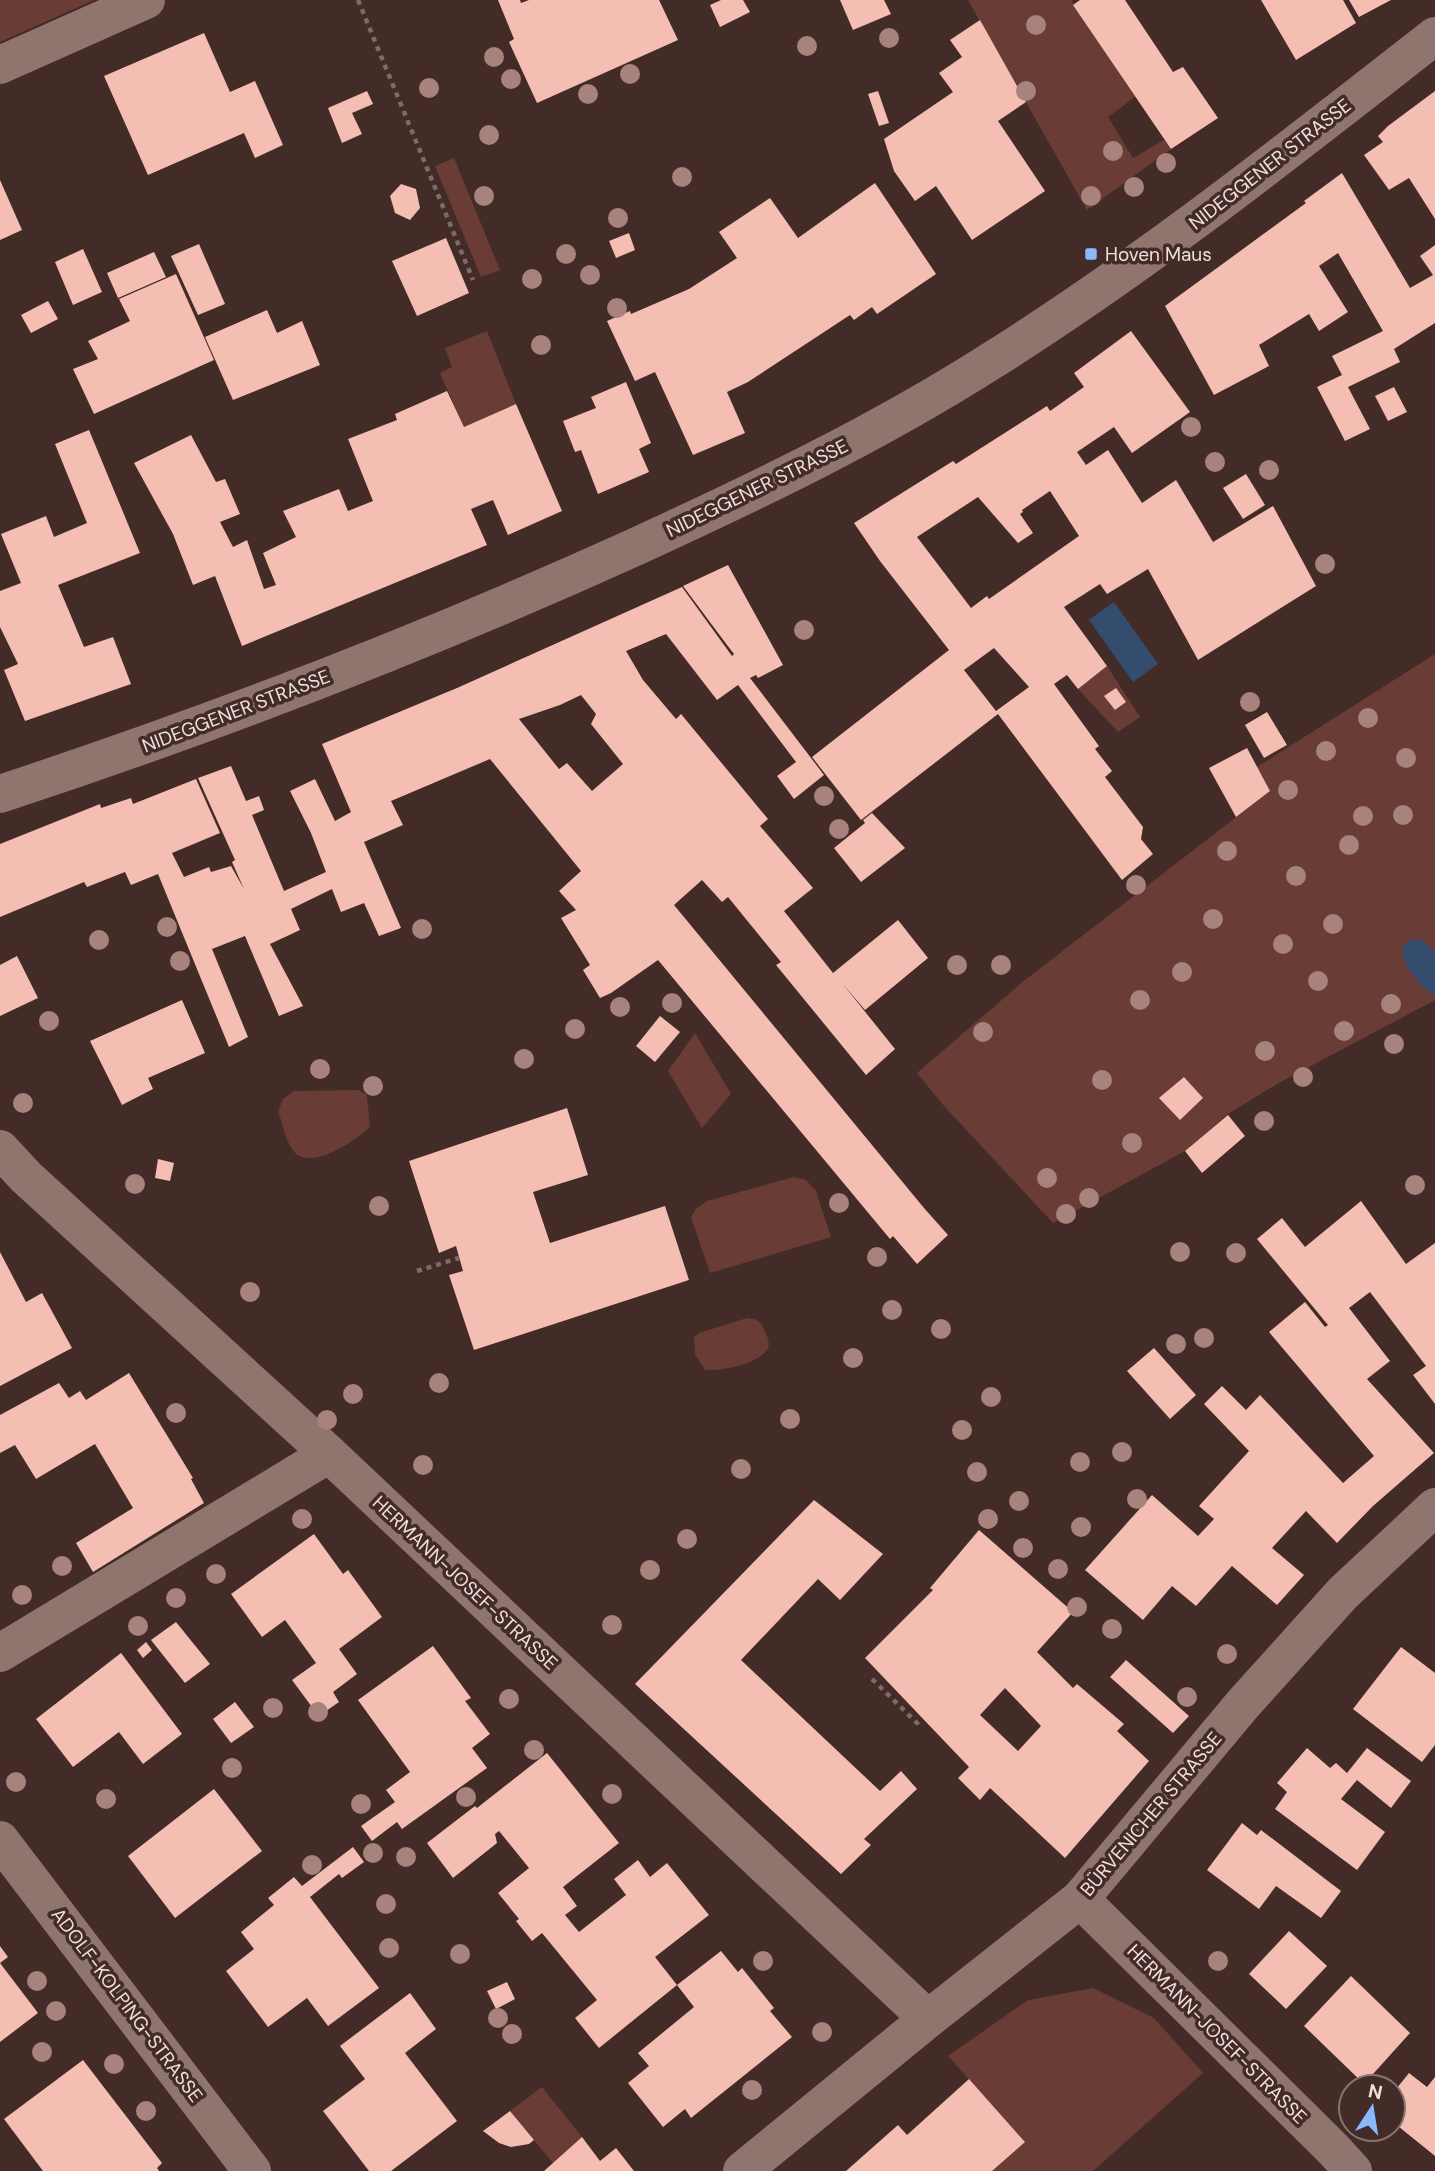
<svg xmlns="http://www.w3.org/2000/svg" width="1435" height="2171" font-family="'DM Sans',sans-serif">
	<rect width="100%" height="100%" fill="#432b27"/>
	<g fill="#693d35">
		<polygon points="0,0 94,0 0,42"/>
		<polygon points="968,0 1071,0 1135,97 1108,117 1133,158 1164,140 1171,149 1087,210"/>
		<polygon points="454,158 500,270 481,277 435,166"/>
		<polygon points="487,331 516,404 464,427 440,373 452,367 445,348"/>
		<polygon points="1435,654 1435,1000 1277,1084 1228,1114 1185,1151 1053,1223 944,1106 917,1073 1025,980 1270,791 1257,767"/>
		<polygon points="1107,666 1140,717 1118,732 1078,689"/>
		<polygon points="695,1033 731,1094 702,1128 668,1071"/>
		<path d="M 359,1090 L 367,1095 L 370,1127 C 355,1141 308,1174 292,1149 C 285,1139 283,1123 278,1112 L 283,1099 L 294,1091 Z"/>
		<polygon points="794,1177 806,1180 816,1191 831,1237 710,1273 691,1217 696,1209 707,1201"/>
		<path d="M 747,1318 C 756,1319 761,1321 764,1329 C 767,1335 771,1344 767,1350 C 756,1365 722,1371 705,1370 L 695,1354 L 694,1337 L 699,1333 Z"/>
		<polygon points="1093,1988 1154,2018 1203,2073 1093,2171 992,2171 1025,2142 948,2056 1028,2000"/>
		<polygon points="542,2087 582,2137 553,2163 510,2111"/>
	</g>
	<g fill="#344d6f">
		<polygon points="1114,602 1158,664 1133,682 1089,620"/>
		<path d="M 1416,939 L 1422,940 L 1435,952 L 1435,995 C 1419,988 1383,944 1416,939 Z"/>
	</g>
	<g fill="#f5beb3" fill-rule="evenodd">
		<polygon points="498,0 520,0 521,3 529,0 659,0 678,40 537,103 509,42 514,39"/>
		<polygon points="721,0 743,0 750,12 720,27 710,5"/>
		<polygon points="840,0 884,0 891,14 853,30"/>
		<polygon points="1080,0 1125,0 1173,72 1183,67 1218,118 1171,149 1073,5"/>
		<polygon points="1261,0 1343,0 1356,23 1296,60"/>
		<polygon points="1349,0 1391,0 1359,17"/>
		<polygon points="980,20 1026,102 998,121 1045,191 972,240 936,186 915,201 894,171 884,139 953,92 939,73 962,57 950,40"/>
		<polygon points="204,33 230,92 255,81 283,145 255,158 244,133 148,175 104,76"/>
		<polygon points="367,91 373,104 352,113 362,134 342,143 328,108"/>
		<polygon points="878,91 889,123 879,126 868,94"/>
		<polygon points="1435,91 1435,219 1409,178 1389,190 1364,155 1383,142 1378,136 1388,126"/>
		<polygon points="1342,173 1410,288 1433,275 1420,256 1435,245 1435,323 1394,349 1400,362 1348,387 1370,429 1345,441 1317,387 1342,375 1332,356 1383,331 1338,253 1319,266 1348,312 1319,331 1309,314 1259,345 1269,366 1214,395 1165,306 1306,203 1304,201"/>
		<polygon points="0,180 22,230 0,240"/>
		<polygon points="875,183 936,274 877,314 872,307 854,320 850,315 748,382 727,392 745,433 693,455 655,372 635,381 607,321 630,311 631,314 689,289 737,258 719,232 770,198 798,238"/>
		<polygon points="401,184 416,189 420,208 410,220 395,213 390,196"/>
		<polygon points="629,233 635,250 616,258 609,241"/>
		<polygon points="446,238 469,293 417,316 392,261"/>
		<polygon points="199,244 225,304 198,315 171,256"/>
		<polygon points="83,249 102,292 73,305 55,262"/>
		<polygon points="154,252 166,277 118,298 107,273"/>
		<polygon points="176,274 214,360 94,414 73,369 98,359 88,341 130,321 119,299"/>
		<polygon points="48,301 58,319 31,333 21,315"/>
		<polygon points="267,310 277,333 302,321 320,365 233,400 205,337"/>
		<path d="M 1131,331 L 1190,412 L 1132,453 L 1114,427 L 1077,452 L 1086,465 L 1108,450 L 1142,503 L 1176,480 L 1213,542 L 1273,506 L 1316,586 L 1198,660 L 1148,569 L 1107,594 L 1100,584 L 1064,607 L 1107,666 L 1078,689 L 1067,675 L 1054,684 L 1099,746 L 1095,749 L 1112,771 L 1105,777 L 1143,827 L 1141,839 L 1153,854 L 1122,880 L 998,714 L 861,820 L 812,757 L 949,650 L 880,561 L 854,523 L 953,461 L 956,464 L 1047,406 L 1050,411 L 1084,387 L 1074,373 ZM 1050,491 L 1079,536 L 989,599 L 987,596 L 971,608 L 917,537 L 978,497 L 1018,543 L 1033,533 L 1020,514 L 1023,512 L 1022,510 ZM 994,648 L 1029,687 L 996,711 L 964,670 Z"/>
		<polygon points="626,382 651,443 639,449 649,472 598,494 581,450 575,452 563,421 596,408 591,397"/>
		<polygon points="1394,387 1407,412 1388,421 1375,396"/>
		<polygon points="447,391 464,427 516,404 562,511 508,535 493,500 471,509 487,545 242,646 215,576 193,585 173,534 134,463 191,435 216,482 225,479 240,514 220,522 233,547 247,540 264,589 276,585 263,553 296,537 283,511 339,489 348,511 373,501 348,439 397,420 395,414"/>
		<polygon points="89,430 140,553 58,585 84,647 113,637 131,684 25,721 4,670 18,664 0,627 0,591 21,583 1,534 46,516 54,537 87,523 55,444"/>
		<polygon points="1246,474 1265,505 1243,519 1223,488"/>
		<path d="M 728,565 L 783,665 L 758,678 L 756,675 L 750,678 L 824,775 L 794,799 L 777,776 L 796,762 L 765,721 L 738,685 L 717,700 L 666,634 L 626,651 L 643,680 L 676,719 L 681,714 L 768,819 L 760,826 L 813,888 L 784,911 L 833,973 L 898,920 L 928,958 L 865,1010 L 842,983 L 895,1049 L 866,1075 L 776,965 L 781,962 L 728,897 L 722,902 L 702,880 L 674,905 L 924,1208 L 948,1235 L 917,1264 L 893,1236 L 890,1239 L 658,960 L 611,993 L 600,998 L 583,970 L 590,965 L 561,918 L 576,910 L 559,891 L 581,871 L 490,759 L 391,801 L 403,825 L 364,842 L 401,928 L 379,936 L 364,903 L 341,912 L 332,889 L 291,909 L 300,930 L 270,944 L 303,1006 L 279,1016 L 245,936 L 212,949 L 248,1037 L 229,1047 L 158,874 L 131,885 L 125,872 L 87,887 L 84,882 L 0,917 L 0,844 L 100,804 L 101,808 L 131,798 L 133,804 L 196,779 L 220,833 L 172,853 L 184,877 L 209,867 L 211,872 L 231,866 L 244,889 L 232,862 L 235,860 L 198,778 L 231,766 L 246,801 L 259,796 L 264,810 L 252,815 L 284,891 L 326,872 L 311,833 L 290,791 L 315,779 L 335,821 L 351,812 L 322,744 L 457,688 L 682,587 L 732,656 L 734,654 L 727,645 L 683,586 ZM 581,695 L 596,714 L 591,724 L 623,764 L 592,791 L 567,763 L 559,769 L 519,719 L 560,705 Z"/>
		<polygon points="1116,688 1126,702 1115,710 1104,696"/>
		<polygon points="1267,712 1287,745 1264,758 1245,725"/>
		<polygon points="1247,748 1270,791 1236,817 1209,768"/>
		<polygon points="872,813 905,848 861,882 834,848 865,823 863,820"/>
		<polygon points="17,956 38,998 0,1016 0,965"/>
		<polygon points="182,1000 205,1053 148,1078 153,1089 122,1105 90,1041"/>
		<polygon points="660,1016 680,1032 655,1062 636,1046"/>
		<polygon points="1184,1077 1203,1098 1180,1120 1159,1098"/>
		<polygon points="567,1108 588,1175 533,1192 550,1243 665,1206 689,1280 474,1350 449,1275 463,1271 456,1246 439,1253 409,1161"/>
		<polygon points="1228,1115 1245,1136 1202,1173 1185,1151"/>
		<polygon points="158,1159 174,1163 170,1181 155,1178"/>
		<polygon points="1361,1201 1406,1264 1435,1243 1435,1404 1413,1375 1426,1366 1370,1292 1349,1308 1390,1361 1367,1379 1434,1453 1373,1506 1337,1543 1306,1511 1272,1548 1304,1575 1277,1605 1232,1566 1196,1606 1172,1586 1143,1620 1085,1570 1152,1495 1198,1536 1214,1519 1199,1506 1249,1451 1204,1404 1222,1386 1246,1410 1260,1395 1343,1483 1374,1456 1269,1332 1305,1302 1325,1327 1328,1325 1257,1239 1282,1218 1305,1247"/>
		<polygon points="0,1252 26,1302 42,1293 72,1348 0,1386"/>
		<polygon points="1154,1348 1196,1395 1170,1419 1127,1371"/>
		<polygon points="129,1373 193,1478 191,1479 204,1503 93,1572 76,1543 133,1508 95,1444 36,1479 15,1445 0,1453 0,1415 59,1383 69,1398 80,1391 86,1400"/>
		<polygon points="814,1500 883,1554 840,1600 818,1579 741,1660 880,1791 901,1771 917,1789 864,1839 871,1845 841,1874 635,1684"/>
		<path d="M 979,1530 L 1073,1612 L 1037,1652 L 1073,1688 L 1077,1684 L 1124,1724 L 1117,1731 L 1149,1761 L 1065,1858 L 990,1788 L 980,1800 L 958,1778 L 969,1767 L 865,1658 L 933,1590 L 930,1588 ZM 1005,1688 L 1041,1726 L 1018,1751 L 980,1715 Z"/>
		<polygon points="314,1534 343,1574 348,1570 382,1617 339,1649 357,1674 333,1692 339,1702 326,1711 319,1702 312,1707 292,1680 316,1663 285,1620 262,1637 231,1594"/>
		<polygon points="176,1622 210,1664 185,1683 151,1640"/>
		<polygon points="146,1642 152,1650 143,1658 137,1650"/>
		<polygon points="433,1646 471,1698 465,1701 490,1734 472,1748 487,1768 402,1829 397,1822 372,1841 361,1826 395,1802 386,1790 410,1772 358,1700"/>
		<polygon points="1401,1647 1435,1673 1435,1745 1422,1762 1353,1709"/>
		<polygon points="121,1653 182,1734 143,1764 119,1732 73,1767 36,1719"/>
		<polygon points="1126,1660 1189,1716 1173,1733 1110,1677"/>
		<polygon points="235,1702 254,1727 231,1743 213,1719"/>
		<polygon points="1307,1748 1330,1768 1336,1763 1347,1773 1367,1748 1411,1781 1391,1808 1357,1780 1341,1799 1385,1832 1357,1870 1275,1809 1287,1792 1277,1783"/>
		<polygon points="547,1753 619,1843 563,1887 577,1906 565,1915 579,1932 626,1895 614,1879 638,1860 650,1877 667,1863 709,1915 655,1957 677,1985 599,2048 575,2018 597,2000 542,1933 532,1941 516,1921 519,1919 498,1893 529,1868 499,1831 495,1834 497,1843 453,1878 427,1843 475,1806 477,1808"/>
		<polygon points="214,1789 262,1851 175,1918 128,1856"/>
		<polygon points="1242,1823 1257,1835 1261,1830 1341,1891 1321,1918 1276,1886 1259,1909 1207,1870"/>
		<polygon points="353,1847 364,1862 342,1878 339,1874 310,1897 379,1988 328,2026 307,1998 268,2027 226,1971 254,1949 241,1932 274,1905 268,1898 294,1877 302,1886"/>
		<polygon points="1289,1931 1327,1966 1286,2009 1249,1974"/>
		<polygon points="0,1946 8,1957 0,1963 38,2013 0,2042"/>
		<polygon points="721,1951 738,1972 742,1968 774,2008 770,2011 792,2037 691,2118 685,2109 663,2127 628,2083 649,2066 638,2053 694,2007 677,1985"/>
		<polygon points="1351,1976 1410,2033 1364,2084 1304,2026"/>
		<polygon points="507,1982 515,1999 496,2009 487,1991"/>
		<polygon points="410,1993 436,2029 405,2053 457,2121 391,2171 369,2171 323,2111 365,2079 340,2046"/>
		<polygon points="83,2060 162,2163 157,2168 159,2171 43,2171 4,2119"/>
		<polygon points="1409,2073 1427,2087 1435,2077 1435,2156 1393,2122 1393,2093"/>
		<polygon points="969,2079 1025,2142 992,2171 846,2171 898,2125 907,2135"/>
		<polygon points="510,2111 534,2140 529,2144 511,2147 499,2143 483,2131"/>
		<polygon points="582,2137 600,2161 616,2148 634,2171 544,2171"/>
	</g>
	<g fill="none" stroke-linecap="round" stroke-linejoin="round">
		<g stroke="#7f6a67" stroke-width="4.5" stroke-dasharray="5 5" stroke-linecap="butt">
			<polyline points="358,0 473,280"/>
			<polyline points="417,1271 459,1258"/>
			<polyline points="872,1679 917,1723 922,1718"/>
		</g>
		<g stroke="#90756f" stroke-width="38">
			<polyline points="0,65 146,0"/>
			<path d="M 0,794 C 216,723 428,641 635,547 C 757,491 878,433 991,361 C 1147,263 1290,149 1435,36"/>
			<polyline points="0,1149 26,1177 329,1454 928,2019"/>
			<polyline points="0,1653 329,1454"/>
			<polyline points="0,1840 252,2171"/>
			<polyline points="1080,1899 1333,2149 1353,2171"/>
			<polyline points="742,2171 928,2019 1080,1899 1243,1704 1343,1593 1435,1507"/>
		</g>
	</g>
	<g fill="#a8827c">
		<circle cx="1036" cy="25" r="10"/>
		<circle cx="889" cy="38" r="10"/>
		<circle cx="807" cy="46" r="10"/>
		<circle cx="494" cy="57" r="10"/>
		<circle cx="630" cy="74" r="10"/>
		<circle cx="511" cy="79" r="10"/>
		<circle cx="429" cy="88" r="10"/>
		<circle cx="1026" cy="91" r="10"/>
		<circle cx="588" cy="94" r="10"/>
		<circle cx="489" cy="135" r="10"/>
		<circle cx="1113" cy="151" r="10"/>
		<circle cx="1166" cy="163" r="10"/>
		<circle cx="682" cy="177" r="10"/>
		<circle cx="1134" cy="187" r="10"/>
		<circle cx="484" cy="196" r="10"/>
		<circle cx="1091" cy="196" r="10"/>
		<circle cx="618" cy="218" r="10"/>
		<circle cx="566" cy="254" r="10"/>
		<circle cx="590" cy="275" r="10"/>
		<circle cx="532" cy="279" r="10"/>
		<circle cx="617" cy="308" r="10"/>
		<circle cx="541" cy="345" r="10"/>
		<circle cx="1191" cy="427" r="10"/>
		<circle cx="1215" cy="462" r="10"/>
		<circle cx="1269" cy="470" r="10"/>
		<circle cx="1325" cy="564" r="10"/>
		<circle cx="804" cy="630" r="10"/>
		<circle cx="1250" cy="702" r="10"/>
		<circle cx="1368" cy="718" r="10"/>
		<circle cx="1326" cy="751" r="10"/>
		<circle cx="1406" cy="758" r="10"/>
		<circle cx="1288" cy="790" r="10"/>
		<circle cx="824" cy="796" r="10"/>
		<circle cx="1403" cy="815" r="10"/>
		<circle cx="1363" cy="816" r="10"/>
		<circle cx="839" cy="829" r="10"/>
		<circle cx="1349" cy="845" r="10"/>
		<circle cx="1227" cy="851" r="10"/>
		<circle cx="1296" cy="876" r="10"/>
		<circle cx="1136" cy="885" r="10"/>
		<circle cx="1213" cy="919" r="10"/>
		<circle cx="1333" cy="924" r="10"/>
		<circle cx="167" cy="927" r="10"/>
		<circle cx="422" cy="929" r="10"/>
		<circle cx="99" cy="940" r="10"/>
		<circle cx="1283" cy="944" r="10"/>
		<circle cx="180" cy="961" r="10"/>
		<circle cx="957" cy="965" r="10"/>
		<circle cx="1001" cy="965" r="10"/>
		<circle cx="1182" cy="972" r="10"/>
		<circle cx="1318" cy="981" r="10"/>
		<circle cx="1140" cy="1000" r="10"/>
		<circle cx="672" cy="1003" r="10"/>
		<circle cx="1391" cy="1004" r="10"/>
		<circle cx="620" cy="1007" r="10"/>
		<circle cx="49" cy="1021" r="10"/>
		<circle cx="575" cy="1029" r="10"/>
		<circle cx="1344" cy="1031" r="10"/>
		<circle cx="983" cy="1032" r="10"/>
		<circle cx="1394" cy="1044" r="10"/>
		<circle cx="1265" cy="1051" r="10"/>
		<circle cx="524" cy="1059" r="10"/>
		<circle cx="320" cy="1069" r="10"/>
		<circle cx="1303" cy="1077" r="10"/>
		<circle cx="1102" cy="1080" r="10"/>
		<circle cx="373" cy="1086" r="10"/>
		<circle cx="23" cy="1103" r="10"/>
		<circle cx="1264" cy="1121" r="10"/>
		<circle cx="1132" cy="1143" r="10"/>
		<circle cx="1047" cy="1178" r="10"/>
		<circle cx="135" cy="1184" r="10"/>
		<circle cx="1415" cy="1185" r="10"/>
		<circle cx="1089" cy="1198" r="10"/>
		<circle cx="839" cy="1203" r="10"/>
		<circle cx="379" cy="1206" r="10"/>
		<circle cx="1066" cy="1214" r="10"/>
		<circle cx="1180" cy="1252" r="10"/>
		<circle cx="1236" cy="1253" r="10"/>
		<circle cx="877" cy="1257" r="10"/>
		<circle cx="250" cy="1292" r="10"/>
		<circle cx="892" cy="1310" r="10"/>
		<circle cx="941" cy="1329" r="10"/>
		<circle cx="1204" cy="1338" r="10"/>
		<circle cx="1176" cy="1344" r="10"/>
		<circle cx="853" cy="1358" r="10"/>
		<circle cx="439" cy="1383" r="10"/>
		<circle cx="353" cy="1394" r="10"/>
		<circle cx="991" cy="1397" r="10"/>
		<circle cx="176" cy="1413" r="10"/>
		<circle cx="790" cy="1419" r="10"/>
		<circle cx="327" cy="1420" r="10"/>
		<circle cx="962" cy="1430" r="10"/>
		<circle cx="1122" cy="1452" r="10"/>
		<circle cx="1080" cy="1462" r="10"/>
		<circle cx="423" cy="1465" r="10"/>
		<circle cx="741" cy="1469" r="10"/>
		<circle cx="977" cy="1472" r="10"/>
		<circle cx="1137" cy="1499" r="10"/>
		<circle cx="1019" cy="1501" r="10"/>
		<circle cx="302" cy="1519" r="10"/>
		<circle cx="988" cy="1519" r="10"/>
		<circle cx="1081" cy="1527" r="10"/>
		<circle cx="687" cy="1539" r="10"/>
		<circle cx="1023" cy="1548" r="10"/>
		<circle cx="62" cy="1566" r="10"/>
		<circle cx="1058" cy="1569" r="10"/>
		<circle cx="650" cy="1570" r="10"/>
		<circle cx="216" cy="1574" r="10"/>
		<circle cx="22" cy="1595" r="10"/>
		<circle cx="176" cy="1598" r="10"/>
		<circle cx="1077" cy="1607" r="10"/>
		<circle cx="612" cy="1625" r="10"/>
		<circle cx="138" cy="1626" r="10"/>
		<circle cx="1112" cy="1629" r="10"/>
		<circle cx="1227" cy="1654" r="10"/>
		<circle cx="1187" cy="1697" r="10"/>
		<circle cx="509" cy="1699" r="10"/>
		<circle cx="273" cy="1708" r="10"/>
		<circle cx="318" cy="1712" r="10"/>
		<circle cx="534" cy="1750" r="10"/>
		<circle cx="232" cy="1768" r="10"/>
		<circle cx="16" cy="1782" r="10"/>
		<circle cx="612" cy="1794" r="10"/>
		<circle cx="466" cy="1797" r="10"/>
		<circle cx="106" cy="1799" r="10"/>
		<circle cx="361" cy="1804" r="10"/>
		<circle cx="373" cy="1853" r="10"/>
		<circle cx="406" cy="1857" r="10"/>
		<circle cx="312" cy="1865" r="10"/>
		<circle cx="386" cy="1904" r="10"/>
		<circle cx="389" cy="1948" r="10"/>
		<circle cx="460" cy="1954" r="10"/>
		<circle cx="763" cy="1961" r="10"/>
		<circle cx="1218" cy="1961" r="10"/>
		<circle cx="37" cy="1981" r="10"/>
		<circle cx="56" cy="2011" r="10"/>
		<circle cx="498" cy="2018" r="10"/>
		<circle cx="822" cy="2032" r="10"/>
		<circle cx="512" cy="2034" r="10"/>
		<circle cx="42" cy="2052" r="10"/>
		<circle cx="114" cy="2064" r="10"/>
		<circle cx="752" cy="2090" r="10"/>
		<circle cx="146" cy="2111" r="10"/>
	</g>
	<rect fill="#8bbafc" stroke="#432b27" stroke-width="2.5" x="1084" y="247" width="14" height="14" rx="3.5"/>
	<g text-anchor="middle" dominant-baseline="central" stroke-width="7" stroke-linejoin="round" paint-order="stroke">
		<g font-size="19" fill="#f0e0dd" stroke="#432b27">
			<text transform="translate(1270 164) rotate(-38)">NIDEGGENER STRASSE</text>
			<text transform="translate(757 488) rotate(-26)">NIDEGGENER STRASSE</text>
			<text transform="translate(236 711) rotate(-21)">NIDEGGENER STRASSE</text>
			<text transform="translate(465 1583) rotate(43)">HERMANN-JOSEF-STRASSE</text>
			<text transform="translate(1151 1814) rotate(-50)">BÜRVENICHER STRASSE</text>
			<text transform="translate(127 2005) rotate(53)">ADOLF-KOLPING-STRASSE</text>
			<text transform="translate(1217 2034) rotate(45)">HERMANN-JOSEF-STRASSE</text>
		</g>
		<g font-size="19" fill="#f0e0dd" stroke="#432b27" text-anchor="start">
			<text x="1105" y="254">Hoven Maus</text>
		</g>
	</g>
	<g transform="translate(1372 2108) rotate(12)"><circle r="33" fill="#432b27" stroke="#887370" stroke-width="2"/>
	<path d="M0-5L12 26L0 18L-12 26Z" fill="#8bbafc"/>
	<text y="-10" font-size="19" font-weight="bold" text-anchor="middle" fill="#f0e0dd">N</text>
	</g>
</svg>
